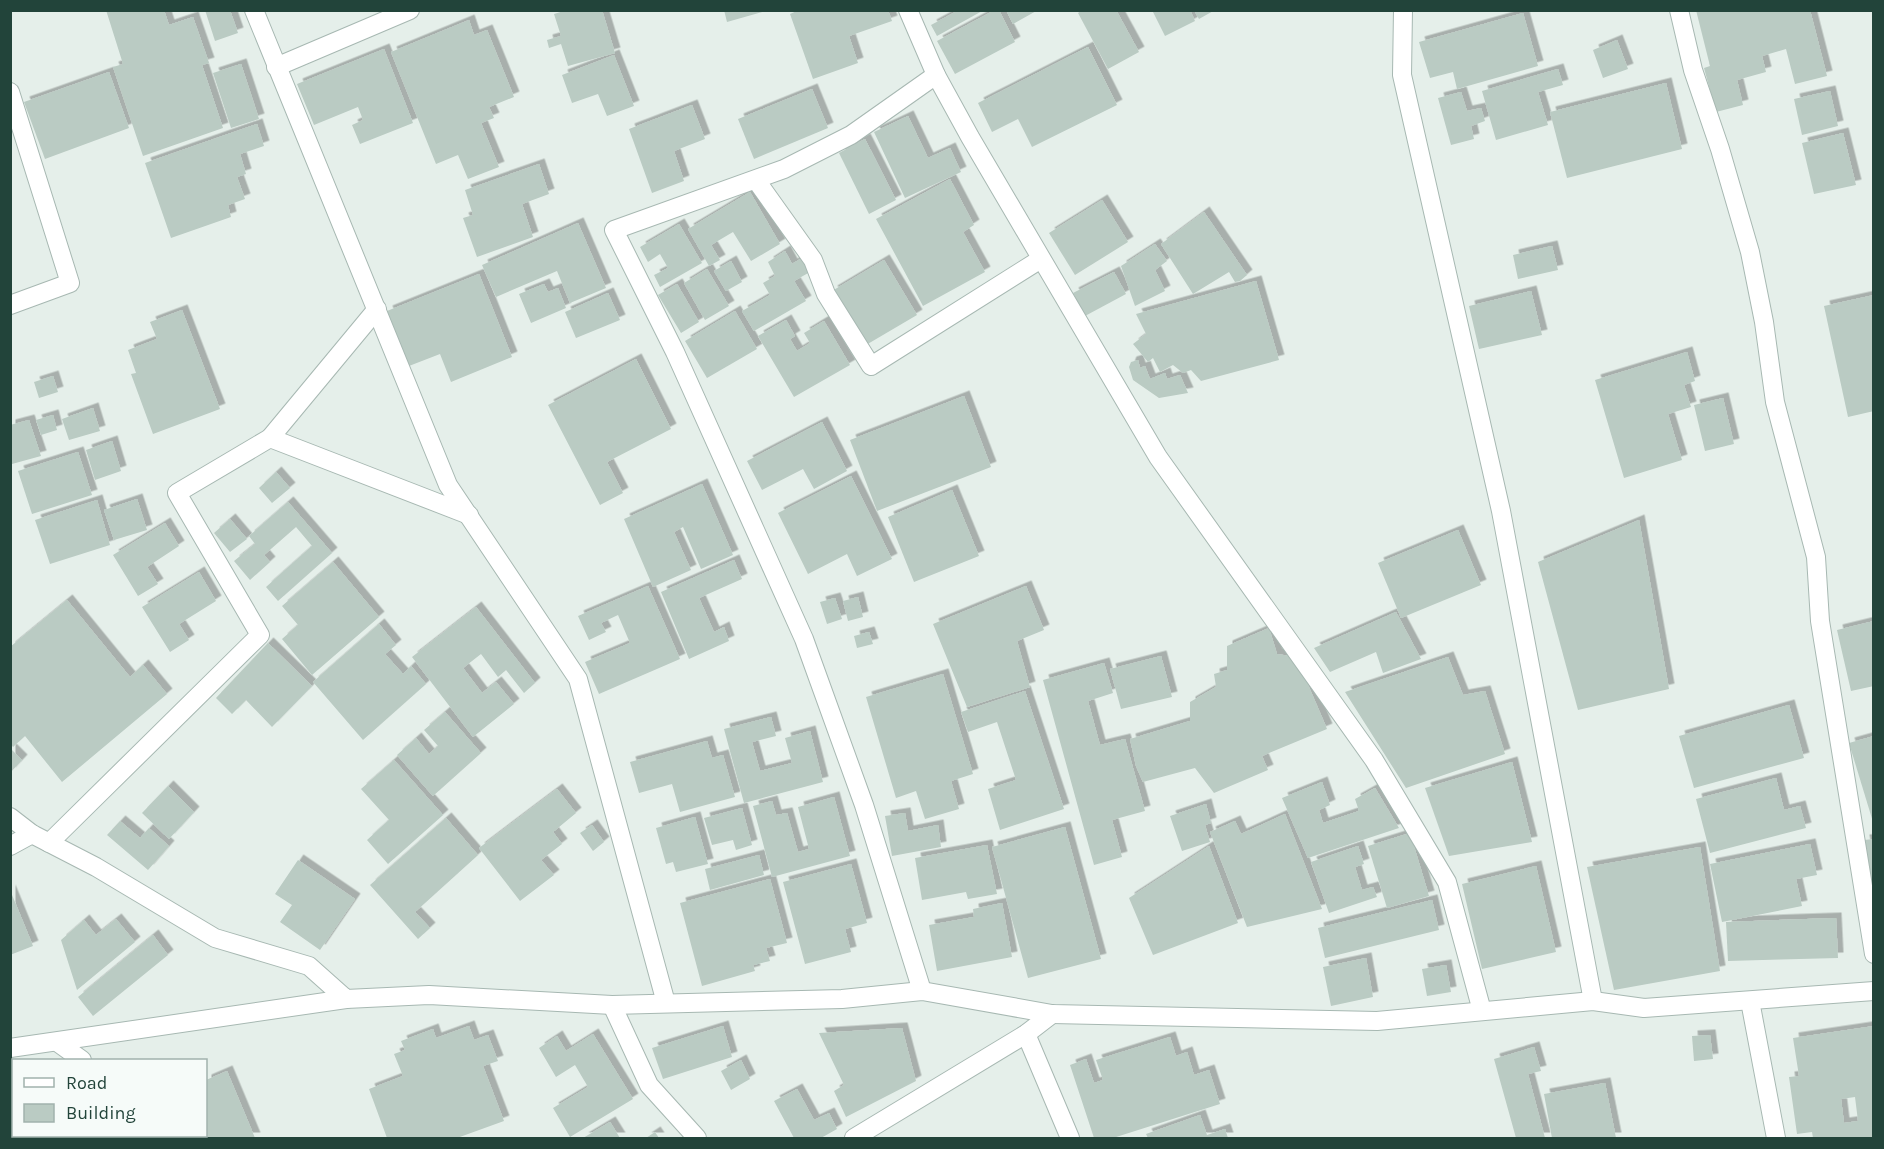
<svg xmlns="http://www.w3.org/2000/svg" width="1884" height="1149" font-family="Karla,sans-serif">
	<defs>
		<filter id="shadow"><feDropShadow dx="5.5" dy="-5.5" stdDeviation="0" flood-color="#0004"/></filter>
	</defs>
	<rect width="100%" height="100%" fill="#e5efea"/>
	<g fill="#bacbc3" fill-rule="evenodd" filter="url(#shadow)">
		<polygon points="106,10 164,10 169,25 193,17 209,63 202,65 223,128 143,156 113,67 123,64"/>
		<polygon points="205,10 230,10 238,33 215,41"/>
		<polygon points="567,10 602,10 615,53 568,66 561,44 549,48 547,40 561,36 554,14"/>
		<polygon points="724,10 766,10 766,11 727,22"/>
		<polygon points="799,10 888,10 892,21 849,36 858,63 813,79 790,14"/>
		<polygon points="959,10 984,10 937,36 931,25"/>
		<polygon points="995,10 999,10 1015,42 955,74 937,41"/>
		<polygon points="1006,10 1038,10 1013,24"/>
		<polygon points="1082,10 1116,10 1139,52 1108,69 1078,13"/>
		<polygon points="1152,10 1190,10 1195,21 1165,36"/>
		<polygon points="1194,10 1215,10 1199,19"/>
		<polygon points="1696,10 1810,10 1827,76 1795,84 1786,49 1762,56 1766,72 1737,80 1743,105 1716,112 1704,68 1710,66"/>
		<polygon points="1523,13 1538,66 1457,89 1453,72 1430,78 1419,42"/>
		<polygon points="469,20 474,35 487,30 514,97 489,107 494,118 481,123 499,167 468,179 458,155 436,164 391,52"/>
		<polygon points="1617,40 1628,69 1603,78 1593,50"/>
		<polygon points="1088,47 1117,105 1032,147 1018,119 992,132 978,103"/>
		<polygon points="384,49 413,123 360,144 352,125 363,120 358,107 314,125 297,84"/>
		<polygon points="614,55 634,106 607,116 598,94 572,103 562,75"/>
		<polygon points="241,64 259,119 231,128 213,73"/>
		<polygon points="1558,69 1563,85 1538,92 1548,125 1496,140 1482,91"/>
		<polygon points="109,72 129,128 45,159 24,102"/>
		<polygon points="1666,83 1682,149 1567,178 1550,112"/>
		<polygon points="812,89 828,128 754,159 738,119"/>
		<polygon points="1830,91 1838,126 1802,135 1794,99"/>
		<polygon points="1461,92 1467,111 1481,108 1485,121 1471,126 1474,139 1451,145 1438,98"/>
		<polygon points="692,105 705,139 674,151 684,181 652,193 629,129"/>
		<polygon points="908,116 928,158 950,148 961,172 905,198 874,132"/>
		<polygon points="257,124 264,146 240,154 246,174 237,177 245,199 228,205 231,217 171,238 145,163"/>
		<polygon points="1843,133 1856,185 1814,194 1802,143"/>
		<polygon points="865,139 896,200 869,214 839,153"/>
		<polygon points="539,164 549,194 522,204 533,237 477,257 463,218 473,215 465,190"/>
		<polygon points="950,179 974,225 963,232 985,272 923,306 876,219"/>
		<polygon points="750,192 780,244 751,261 733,232 711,245 720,260 709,266 688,229"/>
		<polygon points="1102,200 1128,242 1075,275 1049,233"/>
		<polygon points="1204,212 1247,275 1240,281 1235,282 1229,272 1193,294 1161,244"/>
		<polygon points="578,223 606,288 570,303 557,271 496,297 482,265"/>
		<polygon points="679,224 702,263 660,287 654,275 668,268 660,254 648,262 640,247"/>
		<polygon points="1155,244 1167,261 1155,270 1165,291 1135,306 1121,266"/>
		<polygon points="1552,246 1558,270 1518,279 1513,255"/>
		<polygon points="785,251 792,264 802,258 810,272 794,281 806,301 754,331 742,311 770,295 763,283 775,276 768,262"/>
		<polygon points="884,260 917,315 866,345 832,291"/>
		<polygon points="731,261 742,282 726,291 714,271"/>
		<polygon points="707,269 729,306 705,320 684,283"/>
		<polygon points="1114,272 1126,294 1085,316 1073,293"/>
		<polygon points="479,274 512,357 451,382 440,354 409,366 387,311"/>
		<polygon points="1256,281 1279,360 1201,381 1191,370 1183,373 1173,365 1160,372 1153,358 1148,362 1133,344 1146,334 1136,314"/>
		<polygon points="544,284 548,292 558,288 566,308 531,323 519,294"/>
		<polygon points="677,284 699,322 681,333 658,295"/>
		<polygon points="1531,291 1542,335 1479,349 1469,306"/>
		<polygon points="608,293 620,320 576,338 565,312"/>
		<polygon points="1874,295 1874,411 1848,417 1824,306"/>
		<polygon points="182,310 220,409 153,434 131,374 136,373 128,350 157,339 150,322"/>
		<polygon points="735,311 757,349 707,378 685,341"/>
		<polygon points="786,320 795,336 790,339 797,351 810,343 804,333 824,321 850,365 794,397 758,336"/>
		<polygon points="1687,352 1695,381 1684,385 1691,407 1668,414 1682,460 1624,478 1595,380"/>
		<polygon points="636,359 671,429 607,462 623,493 600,505 548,405"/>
		<polygon points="1138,360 1140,368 1145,366 1150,379 1165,373 1167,379 1180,375 1188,393 1159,398 1133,380 1129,367 1131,362"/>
		<polygon points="53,376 58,392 39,398 34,382"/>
		<polygon points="964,396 991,467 877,511 850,440"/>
		<polygon points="1723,398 1734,444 1705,451 1694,405"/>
		<polygon points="93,408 100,431 69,440 62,419"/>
		<polygon points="53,415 57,430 41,435 36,420"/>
		<polygon points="29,420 41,456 12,464 10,459 10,425"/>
		<polygon points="822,422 847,471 814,489 803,469 762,490 747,461"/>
		<polygon points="112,441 121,471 95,480 86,450"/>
		<polygon points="78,452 92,495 32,514 18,471"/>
		<polygon points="276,472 290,488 272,503 259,488"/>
		<polygon points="851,476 892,559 857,576 847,554 808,574 778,513"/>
		<polygon points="702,484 733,555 701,569 683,527 674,532 691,570 653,587 624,519"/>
		<polygon points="952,490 979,556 914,582 888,517"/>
		<polygon points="137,499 147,530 114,540 104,510"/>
		<polygon points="97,500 110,545 50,564 35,520"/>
		<polygon points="288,502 332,553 278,601 266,587 312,546 296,527 264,555 270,562 250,580 234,561 255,544 249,536"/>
		<polygon points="230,519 247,539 230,552 214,533"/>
		<polygon points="1639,520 1669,689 1578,710 1538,562"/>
		<polygon points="165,523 179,546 147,567 158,584 138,596 113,555"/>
		<polygon points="1458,530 1481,585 1401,618 1378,563"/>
		<polygon points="734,560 742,579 699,598 714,632 724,627 729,641 689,659 661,592"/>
		<polygon points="333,562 379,617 312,675 282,639 298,625 282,606"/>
		<polygon points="199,572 216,601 179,624 189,640 170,652 142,607"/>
		<polygon points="648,586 680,659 599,694 585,662 630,643 618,615 601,623 606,632 589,640 578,616"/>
		<polygon points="1026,586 1044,630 1017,641 1030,687 967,707 933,624"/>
		<polygon points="858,597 863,617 848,621 843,601"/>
		<polygon points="835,598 842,619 827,624 820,602"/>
		<polygon points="67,600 130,677 143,665 167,694 62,782 25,736 13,747 10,743 10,647"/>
		<polygon points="476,607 535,683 524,693 506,670 498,677 481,654 463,668 482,693 496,682 514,704 473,737 412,657"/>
		<polygon points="1396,612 1421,659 1383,673 1376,652 1330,672 1314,648"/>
		<polygon points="1874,621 1874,686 1851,691 1837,630"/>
		<polygon points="379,624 396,645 385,654 403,674 411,666 426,684 363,740 313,682"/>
		<polygon points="1269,628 1277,654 1296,657 1327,729 1262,756 1268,770 1214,793 1195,768 1143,782 1136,766 1130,739 1190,721 1190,702 1216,687 1214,674 1227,670 1227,646"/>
		<polygon points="869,632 873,644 857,648 854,636"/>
		<polygon points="268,643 312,686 272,727 246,700 232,714 216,698"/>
		<polygon points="1161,656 1172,697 1121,709 1110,669"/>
		<polygon points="1448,657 1463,695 1485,691 1505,754 1406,788 1345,692"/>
		<polygon points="1104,663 1113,693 1088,701 1100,745 1125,739 1145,811 1112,820 1122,857 1094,865 1043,680"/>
		<polygon points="943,674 973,774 951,781 959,809 925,819 916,791 896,798 866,697"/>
		<polygon points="1025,691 1064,809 1000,830 988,789 1016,780 997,722 968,732 961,712"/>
		<polygon points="1789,705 1804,758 1694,788 1679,736"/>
		<polygon points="445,712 481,753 433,796 397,755 416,738 429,754 438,746 424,730"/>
		<polygon points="771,717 776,736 752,742 760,771 792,763 785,738 810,731 823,782 744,803 724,729"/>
		<polygon points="1874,736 1874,822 1873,822 1849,743"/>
		<polygon points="707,741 712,758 723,755 735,797 680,812 672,784 639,793 630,762"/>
		<polygon points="10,748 22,760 10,773"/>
		<polygon points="394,760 443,815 388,864 367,840 389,820 361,789"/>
		<polygon points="1512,762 1532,842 1449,856 1425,788"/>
		<polygon points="1776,778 1784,810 1800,806 1806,828 1710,853 1696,799"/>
		<polygon points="1322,782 1330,805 1319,810 1323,823 1359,811 1355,799 1375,788 1399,828 1308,858 1282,798"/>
		<polygon points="168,786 194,812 169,839 142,813"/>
		<polygon points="557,789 576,813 553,832 562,844 541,860 554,875 520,901 479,848"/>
		<polygon points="834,797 850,856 772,877 753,806 772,801 776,815 787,813 798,852 809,849 798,807"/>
		<polygon points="1206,804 1211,823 1205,825 1210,842 1182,851 1170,816"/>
		<polygon points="742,808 752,845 736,850 733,840 712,845 704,818"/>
		<polygon points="905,813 908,831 938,825 941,847 892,856 885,816"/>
		<polygon points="1285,814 1322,909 1247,927 1210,832 1235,821 1241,834"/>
		<polygon points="695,817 708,864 676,872 673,862 666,864 656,828"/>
		<polygon points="446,818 478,855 415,912 430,928 418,939 370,885"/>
		<polygon points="120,821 140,838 149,828 169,846 148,870 107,835"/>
		<polygon points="592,825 604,842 593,851 580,833"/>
		<polygon points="1065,827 1101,959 1028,978 992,847"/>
		<polygon points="1410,833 1429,896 1387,908 1368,846"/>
		<polygon points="1874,839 1874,896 1864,840"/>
		<polygon points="1810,844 1817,875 1796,879 1802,906 1722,922 1710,864"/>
		<polygon points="987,845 997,894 968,899 966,892 922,900 915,858"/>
		<polygon points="1209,846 1238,923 1153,955 1129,898"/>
		<polygon points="1358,846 1364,864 1355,867 1362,890 1373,887 1377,897 1329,913 1311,862"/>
		<polygon points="1700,847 1720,971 1614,990 1587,867"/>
		<polygon points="759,855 764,875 710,890 705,869"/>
		<polygon points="298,860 355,899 320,950 280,922 292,905 275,894"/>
		<polygon points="851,864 867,923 845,929 851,952 805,964 783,882"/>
		<polygon points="1536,866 1556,952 1482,969 1462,884"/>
		<polygon points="770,879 787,943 766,948 770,961 753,965 755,971 702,986 680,903"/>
		<polygon points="10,890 33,946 10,955"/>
		<polygon points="1432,900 1439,930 1325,958 1318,928"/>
		<polygon points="1002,903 1012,957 937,971 929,925 974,917 973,909"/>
		<polygon points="1836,918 1838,958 1728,961 1726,922"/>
		<polygon points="116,919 135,942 77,990 61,940 84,920 96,935"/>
		<polygon points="153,935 168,955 93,1016 78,997"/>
		<polygon points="1366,958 1373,997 1331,1006 1323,967"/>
		<polygon points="1446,965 1451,992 1427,996 1422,969"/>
		<polygon points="469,1026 474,1040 488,1035 498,1061 483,1066 504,1121 457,1138 387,1138 369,1089 403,1076 394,1054 405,1050 401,1041 433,1029 436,1038"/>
		<polygon points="723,1026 732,1057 663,1079 652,1048"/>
		<path d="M 1874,1026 L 1874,1138 L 1813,1138 L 1812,1132 L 1797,1134 L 1789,1077 L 1799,1076 L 1793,1038 ZM 1855,1097 L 1858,1121 L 1844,1123 L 1841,1099 Z"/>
		<polygon points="902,1028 916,1081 846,1117 834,1091 844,1085 819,1033"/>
		<polygon points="593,1034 633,1099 570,1137 553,1108 588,1087 575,1065 556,1077 539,1048 557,1036 566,1051"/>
		<polygon points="1710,1035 1713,1059 1694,1061 1692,1036"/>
		<polygon points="1170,1037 1176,1056 1187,1052 1194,1075 1209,1070 1220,1104 1113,1138 1094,1138 1070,1065 1086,1059 1094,1083 1103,1080 1096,1060"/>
		<polygon points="1534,1047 1541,1071 1528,1074 1545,1138 1516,1138 1494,1059"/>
		<polygon points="741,1060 750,1079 731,1090 721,1071"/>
		<polygon points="227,1071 255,1138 190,1138 189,1136 206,1136 206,1080"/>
		<polygon points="11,1074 14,1082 14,1108 10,1110"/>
		<polygon points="1605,1083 1616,1138 1552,1138 1544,1094"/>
		<polygon points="797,1089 814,1120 829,1113 837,1129 821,1138 794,1138 774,1101"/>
		<polygon points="14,1112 14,1136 54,1136 55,1138 10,1138 10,1114"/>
		<polygon points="1200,1115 1207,1135 1225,1129 1228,1138 1148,1138 1146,1134"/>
		<polygon points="610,1122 620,1138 583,1138"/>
		<polygon points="655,1132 659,1138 646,1138"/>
	</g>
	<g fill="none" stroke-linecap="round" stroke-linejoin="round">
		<g stroke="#a7b8b2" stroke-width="20">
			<g id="minor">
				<polyline points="254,10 448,485 578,679 666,1003"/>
				<polyline points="908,10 936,75 970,137 1158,457 1374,760 1447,882 1482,1011"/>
				<polyline points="1403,10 1402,75 1501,511 1593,1001"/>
				<polyline points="1679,10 1693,70 1720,149 1750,252 1764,322 1775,402 1816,557 1820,621 1874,954"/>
				<polyline points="276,67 410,10"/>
				<polyline points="10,92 70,283 10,305"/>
				<polyline points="756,180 813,260 826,294 871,366 1041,259"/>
				<polyline points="270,438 377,309"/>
				<polyline points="10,817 32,834 96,867 215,938 309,966 346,999 429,995 612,1005 842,999 922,991 1052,1014 1377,1021 1593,1001 1644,1008 1874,991"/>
				<polyline points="49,843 260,635 177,493 270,438 469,515"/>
				<polyline points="10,846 32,834"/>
				<polyline points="922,991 864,805 804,639 675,352 614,230 784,169 851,135 936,75"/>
				<polyline points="1750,1001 1776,1138"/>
				<polyline points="612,1005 649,1085 697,1138"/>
				<polyline points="1026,1034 1070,1138"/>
				<polyline points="57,1042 82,1060"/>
				<polyline points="10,1048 346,999"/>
				<polyline points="146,1138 148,1136"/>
				<polyline points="854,1138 1026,1034 1052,1014"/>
			</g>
		</g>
		<use href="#minor" stroke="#fff" stroke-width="18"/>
	</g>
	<rect width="1884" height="1149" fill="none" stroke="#22443a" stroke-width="24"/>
	<rect x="12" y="1059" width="195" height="78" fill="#f6fbf9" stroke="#a1b2ad" stroke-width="1.5"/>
	<rect x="24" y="1078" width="30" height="9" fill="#ffffff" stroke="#a1b2ad" stroke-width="1.5"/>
	<text x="66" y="1089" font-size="18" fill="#22443a">Road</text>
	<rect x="24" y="1104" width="30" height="18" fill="#bacbc3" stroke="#a1b2ad" stroke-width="1.5"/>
	<text x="66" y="1119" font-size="18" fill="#22443a">Building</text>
</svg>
